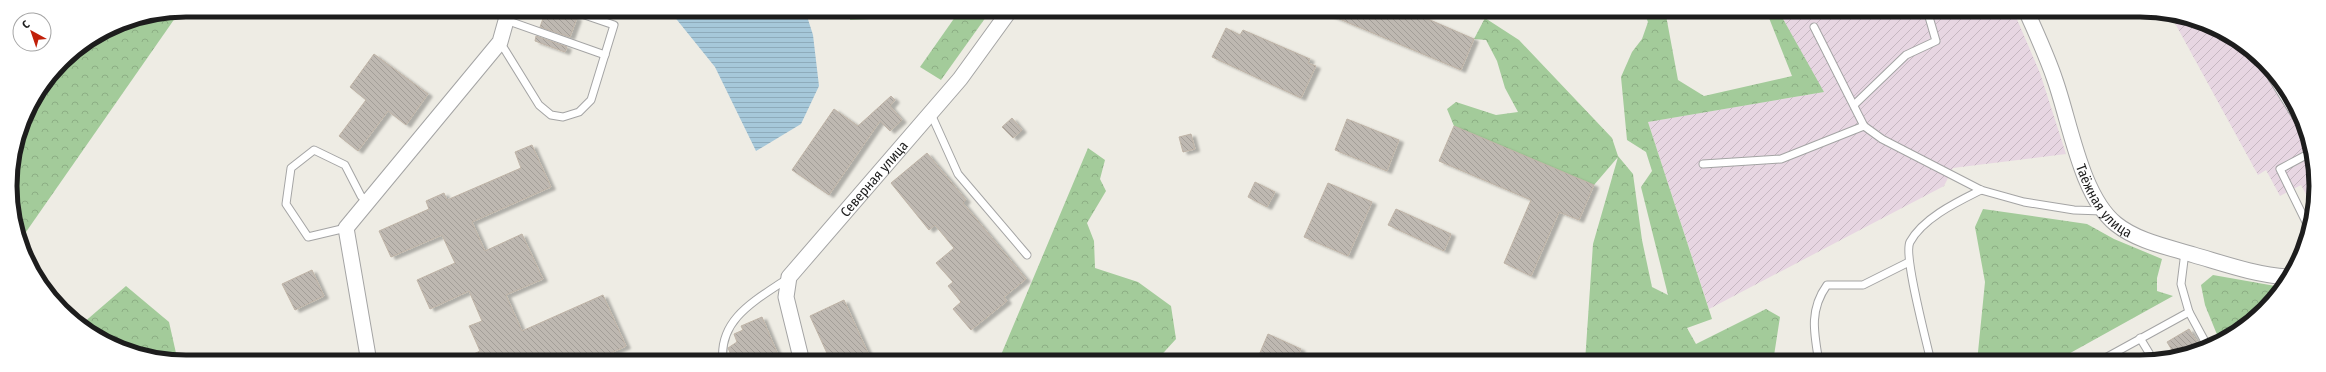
<svg xmlns="http://www.w3.org/2000/svg" width="2326" height="372" font-family="'Fira Sans Condensed',sans-serif">
	<defs>
		<pattern id="industrial-furrows" width="10" height="10" patternUnits="userSpaceOnUse"><rect width="10" height="10" fill="#e7d6e2"/><path d="M-1 1l2-2M0 10L10 0M9 11l2-2" fill="none" stroke="#c6b7c1"/></pattern>
		<pattern id="forest-crowns" width="20" height="18" patternUnits="userSpaceOnUse"><rect width="20" height="18" fill="#a3cb9a"/><path d="M2 6a3 3 0 1 1 6 0M12 15a3 3 0 1 1 6 0" fill="none" stroke="#8cae84"/></pattern>
		<pattern id="water-rules" width="6" height="5" patternUnits="userSpaceOnUse"><rect width="6" height="5" fill="#a6c8da"/><path d="M0 2.5h6" fill="none" stroke="#8eabbb"/></pattern>
		<pattern id="building-back-hatch" width="6" height="6" patternUnits="userSpaceOnUse"><rect width="6" height="6" fill="#beb8b1"/><path d="M-1 5l2 2M0 0l6 6M5-1l2 2" fill="none" stroke="#a39e98"/></pattern>
		<filter id="shadow"><feDropShadow dx="4.5" dy="2.5" stdDeviation="1" flood-color="#0004"/></filter>
	</defs>
	<rect width="100%" height="100%" fill="#eeece4"/>
	<g fill="url(#industrial-furrows)">
		<polygon points="1778,10 2013,10 2040,73 2066,154 1953,168 1944,186 1709,309 1648,122 1823,92"/>
		<polygon points="2171,16 2218,28 2272,70 2307,130 2316,198 2313,207 2301,185 2280,196 2266,170 2258,175"/>
	</g>
	<g fill="url(#forest-crowns)">
		<polygon points="851,10 896,10 891,18 850,20"/>
		<polygon points="960,10 991,10 941,80 920,67"/>
		<polygon points="1643,10 1665,10 1678,80 1704,96 1792,76 1769,18 1769,10 1778,10 1824,92 1648,122 1712,319 1687,328 1696,344 1766,309 1780,317 1773,362 1585,362 1593,244 1618,157 1594,185 1454,126 1447,109 1456,102 1496,115 1518,112 1505,88 1497,61 1486,40 1474,39 1485,18 1519,40 1612,138 1618,156 1633,174 1642,240 1652,287 1668,295 1641,187 1652,171 1646,152 1627,140 1621,77 1632,52 1642,39 1648,22"/>
		<polygon points="180,11 19,242 10,175 23,118 62,61 119,23"/>
		<polygon points="1088,148 1105,160 1100,179 1106,191 1087,223 1094,241 1095,268 1138,282 1171,306 1176,339 1155,362 998,362"/>
		<polygon points="1983,209 2087,224 2114,239 2162,259 2157,278 2157,291 2173,296 2054,362 1977,362 1985,282 1975,227"/>
		<polygon points="2213,275 2281,287 2265,310 2220,342 2205,305 2201,285"/>
		<polygon points="126,286 169,322 178,362 108,344 82,324"/>
	</g>
	<polygon fill="url(#water-rules)" points="669,10 805,10 813,35 819,86 801,124 756,151 715,67"/>
	<g fill="url(#building-back-hatch)" stroke="#bfb4a7" filter="url(#shadow)">
		<polygon points="546,10 565,10 568,15 577,18 570,37 540,27"/>
		<polygon points="1318,10 1407,10 1474,39 1461,70"/>
		<polygon points="1226,28 1240,35 1243,30 1310,59 1308,63 1316,66 1301,98 1212,57"/>
		<polygon points="536,36 567,47 565,52 535,41"/>
		<polygon points="374,54 428,94 406,125 388,111 358,151 339,136 366,100 350,87"/>
		<polygon points="891,96 895,100 890,106 902,120 890,131 880,121 829,195 792,170 834,109 858,126"/>
		<polygon points="1012,118 1022,130 1013,138 1002,127"/>
		<polygon points="1347,119 1399,140 1387,171 1335,150"/>
		<polygon points="1454,126 1594,185 1579,220 1559,212 1531,276 1504,263 1531,200 1439,161"/>
		<polygon points="1191,134 1195,149 1183,152 1179,137"/>
		<polygon points="532,145 551,187 472,222 485,251 522,234 543,279 506,295 522,331 603,295 626,346 591,362 457,362 480,351 469,326 482,321 469,291 430,309 417,280 455,263 442,235 391,257 379,231 429,209 426,201 444,193 447,200 521,168 515,152"/>
		<polygon points="927,153 966,200 963,203 1026,279 1004,297 1007,301 971,330 953,309 961,302 948,286 953,282 936,263 954,248 935,225 929,230 891,183"/>
		<polygon points="1255,182 1275,192 1267,207 1248,197"/>
		<polygon points="1328,183 1372,202 1348,256 1304,237"/>
		<polygon points="1396,209 1451,234 1444,251 1388,225"/>
		<polygon points="312,270 324,296 295,310 282,284"/>
		<polygon points="844,300 872,362 831,362 810,316"/>
		<polygon points="762,317 781,362 734,362 728,348 737,342 734,334 743,330 741,326"/>
		<polygon points="2189,329 2201,348 2175,355 2167,342"/>
		<polygon points="1268,334 1301,349 1295,362 1256,362"/>
	</g>
	<g fill="none" stroke-linecap="round" stroke-linejoin="round">
		<g stroke="#a4a4a4" stroke-width="9">
			<g id="service">
				<polyline points="506,20 605,55"/>
				<polyline points="1814,27 1864,126 1882,139 1981,190 2024,202 2074,210 2102,211"/>
				<polyline points="500,42 539,105 551,115 563,117 579,112 591,100 614,25 570,10"/>
				<polyline points="2262,62 2308,136"/>
				<polyline points="1854,105 1906,55 1936,41 1927,10"/>
				<polyline points="931,114 958,174 1027,255"/>
				<polyline points="1703,164 1781,159 1864,126"/>
				<polyline points="2308,226 2280,169 2310,153"/>
				<polyline points="346,228 308,237 286,204 291,168 314,150 345,165 361,196 368,202"/>
				<polyline points="2189,312 2208,347"/>
				<polyline points="2140,338 2154,361"/>
				<path d="M 723,362 C 718,319 756,300 787,279"/>
				<path d="M 1819,362 C 1814,333 1809,310 1827,285 L 1863,285 L 1909,262"/>
				<path d="M 1931,362 C 1927,343 1903,255 1910,242 C 1923,218 1957,202 1981,190"/>
				<polyline points="2098,362 2189,312 2181,284 2185,252"/>
			</g>
		</g>
		<g stroke="#a4a4a4" stroke-width="17">
			<g id="minor">
				<path id="s1" d="M 2026,10 C 2036,33 2047,56 2055,80 C 2070,122 2081,196 2116,224 C 2137,241 2168,247 2194,255 C 2225,264 2256,275 2288,277"/>
				<polyline points="369,362 346,228 500,42 509,10"/>
				<path id="s2" d="M 802,362 L 786,297 L 789,277 L 960,79 L 1010,10"/>
			</g>
		</g>
		<use href="#service" stroke="#fff" stroke-width="7"/>
		<use href="#minor" stroke="#fff" stroke-width="15"/>
	</g>
	<g text-anchor="middle" dominant-baseline="central" stroke-width="4" stroke-linejoin="round" paint-order="stroke">
		<g font-size="14" fill="#1d1d1d" stroke="#fff">
			<text stroke="none"><textPath href="#s2" startOffset="217">Северная улица</textPath></text>
			<text stroke="none"><textPath href="#s1" startOffset="208">Таёжная улица</textPath></text>
		</g>
	</g>
	<path d="M0 0H2326V372H0ZM186 17H2140A169 169 0 0 1 2309 186V186A169 169 0 0 1 2140 355H186A169 169 0 0 1 17 186V186A169 169 0 0 1 186 17Z" fill="#fff" fill-rule="evenodd"/>
	<path fill="none" stroke="#1d1d1d" stroke-width="5" d="M186 17H2140A169 169 0 0 1 2309 186V186A169 169 0 0 1 2140 355H186A169 169 0 0 1 17 186V186A169 169 0 0 1 186 17Z"/>
	<g transform="translate(32 32) rotate(320)"><circle r="19" fill="#ffffff" stroke="#a5a5a5"/>
	<path d="M0-3L7 15L0 10L-7 15Z" fill="#c1200a"/>
	<text y="-6" font-size="11" font-weight="bold" text-anchor="middle" fill="#1d1d1d">С</text>
	</g>
</svg>
